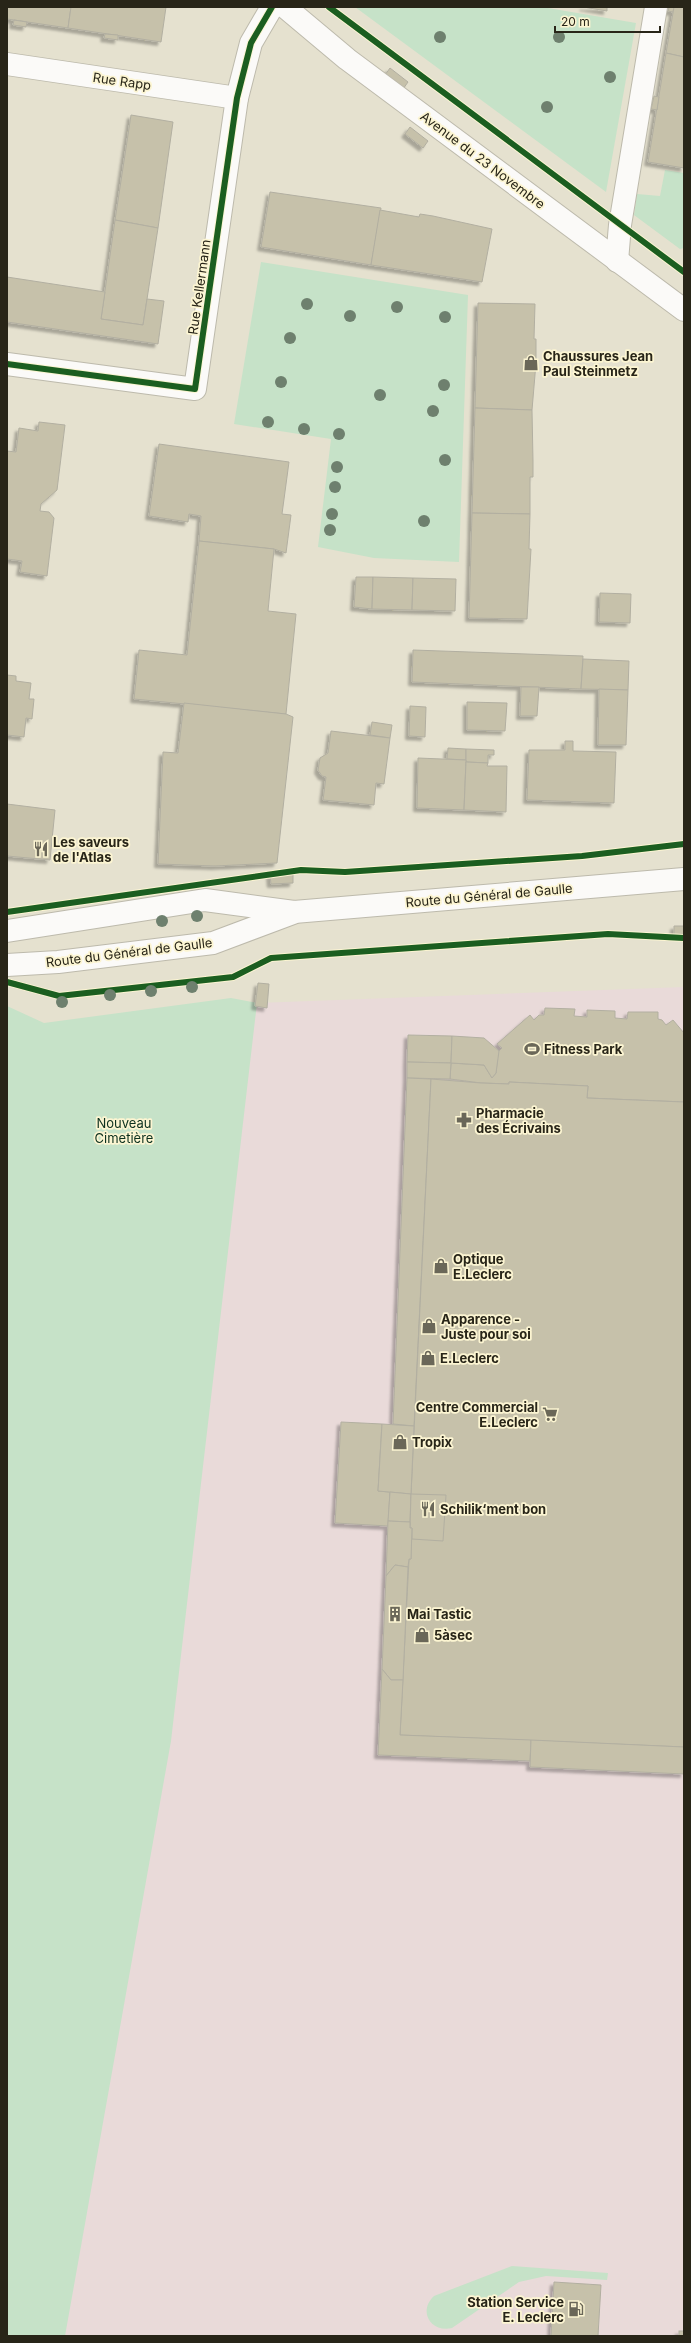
<svg xmlns="http://www.w3.org/2000/svg" width="691" height="2343" font-family="Inter,sans-serif">
	<defs>
		<filter id="shadow"><feDropShadow dx="-3.5" dy="3.5" stdDeviation="1" flood-color="#0004"/></filter>
	</defs>
	<rect width="100%" height="100%" fill="#e5e1cf"/>
	<polygon fill="#e9dad9" points="684,987 684,2336 57,2336 257,1003"/>
	<g fill="#c6e2c8">
		<polygon points="355,7 542,7 636,23 606,192"/>
		<polygon points="665,170 684,173 684,248 680,249 634,215 637,194 660,196"/>
		<polygon points="261,262 468,295 459,562 374,558 318,547 331,439 234,424"/>
		<polygon points="231,998 257,1003 171,1741 65,2336 7,2336 7,1006 44,1023"/>
		<path d="M 512,2266 L 608,2273 L 607,2280 L 546,2276 L 519,2282 L 452,2328 C 432,2333 417,2312 434,2296 Z"/>
	</g>
	<g fill="#c6c1aa" stroke="#b2afa1" filter="url(#shadow)">
		<polygon points="7,7 71,7 68,28 7,19"/>
		<polygon points="71,7 166,7 161,42 68,28"/>
		<polygon points="583,7 607,7 607,11"/>
		<polygon points="669,7 674,7 673,12 668,11"/>
		<polygon points="674,7 684,7 684,57 666,53"/>
		<polygon points="14,20 27,22 26,27 13,25"/>
		<polygon points="105,34 118,35 118,40 104,38"/>
		<polygon points="666,53 684,57 684,168 648,162"/>
		<polygon points="390,68 408,82 403,89 385,75"/>
		<polygon points="654,96 659,97 657,110 651,109"/>
		<polygon points="131,115 173,122 158,228 115,220"/>
		<polygon points="410,127 428,141 423,148 405,134"/>
		<polygon points="270,192 381,208 371,265 261,247"/>
		<polygon points="380,210 419,217 420,214 433,216 492,229 482,282 371,265"/>
		<polygon points="115,220 158,228 143,325 101,319"/>
		<polygon points="7,277 105,292 101,319 143,325 147,299 164,301 158,344 7,322"/>
		<polygon points="478,303 535,304 534,339 536,339 536,363 532,410 475,408"/>
		<polygon points="475,408 532,410 533,461 533,477 530,477 530,514 472,513"/>
		<polygon points="39,422 65,425 57,490 41,504 40,511 49,512 54,518 47,576 20,572 22,561 7,559 7,451 16,452 19,428 38,431"/>
		<polygon points="159,444 289,462 282,514 291,515 286,553 274,549 199,541 201,516 189,514 188,522 149,516"/>
		<polygon points="472,513 530,514 529,549 531,549 527,619 469,618"/>
		<polygon points="199,541 274,549 268,611 296,614 286,714 134,699 139,650 187,655"/>
		<polygon points="356,577 373,577 372,609 354,607"/>
		<polygon points="373,577 413,578 412,610 372,609"/>
		<polygon points="413,578 456,579 455,611 412,610"/>
		<polygon points="600,593 631,594 630,623 599,622"/>
		<polygon points="413,650 583,656 581,689 412,682"/>
		<polygon points="583,659 629,661 628,690 581,689"/>
		<polygon points="7,675 16,676 16,681 31,683 29,699 34,699 32,719 26,718 24,737 7,735"/>
		<polygon points="521,687 539,687 537,716 520,716"/>
		<polygon points="599,689 628,690 626,745 598,745"/>
		<polygon points="467,702 507,703 505,731 467,730"/>
		<polygon points="184,703 286,714 293,717 277,863 215,866 158,864 163,752 178,753"/>
		<polygon points="410,706 426,707 425,737 409,736"/>
		<polygon points="372,722 392,725 390,738 370,735"/>
		<polygon points="331,731 390,738 384,784 376,783 374,805 323,800 326,777 322,776 318,770 320,758 328,753"/>
		<polygon points="565,741 573,741 573,751 616,752 614,803 527,800 529,750 565,750"/>
		<polygon points="448,748 466,749 466,760 447,759"/>
		<polygon points="466,749 494,750 494,755 488,755 488,763 466,762"/>
		<polygon points="418,758 466,760 464,810 417,808"/>
		<polygon points="466,762 488,763 487,766 507,766 506,812 464,810"/>
		<polygon points="7,804 55,810 50,860 7,856"/>
		<polygon points="293,874 293,883 271,884 270,875"/>
		<polygon points="674,926 684,926 684,934 674,935"/>
		<polygon points="258,983 269,984 267,1008 255,1006"/>
		<polygon points="545,1008 575,1009 574,1016 587,1017 587,1010 615,1011 615,1018 627,1019 628,1012 658,1012 658,1019 662,1020 666,1025 673,1020 684,1033 684,1102 587,1098 588,1086 509,1082 509,1084 481,1083 450,1079 451,1063 484,1065 492,1078 496,1073 498,1052 502,1048 497,1044 530,1015 534,1020 539,1015 544,1015"/>
		<polygon points="408,1035 452,1036 451,1063 407,1062"/>
		<polygon points="452,1036 484,1038 499,1051 496,1073 492,1078 484,1065 451,1063"/>
		<polygon points="407,1062 451,1063 450,1079 407,1078"/>
		<polygon points="407,1078 431,1079 414,1426 393,1424"/>
		<polygon points="431,1079 481,1083 509,1084 509,1082 588,1086 587,1098 684,1102 684,1747 400,1735 409,1559 411,1559 411,1494"/>
		<polygon points="341,1422 382,1424 378,1491 390,1492 388,1526 335,1523"/>
		<polygon points="382,1424 414,1426 411,1494 378,1491"/>
		<polygon points="390,1492 411,1494 410,1522 388,1521"/>
		<polygon points="411,1494 446,1495 443,1541 412,1539 412,1528 410,1528"/>
		<polygon points="388,1521 410,1522 410,1528 412,1528 411,1559 409,1559 408,1567 395,1565 386,1576"/>
		<polygon points="395,1565 408,1567 403,1680 391,1680 382,1669 386,1576"/>
		<polygon points="382,1669 391,1680 403,1680 400,1735 531,1740 530,1761 378,1755"/>
		<polygon points="531,1740 684,1747 684,1774 530,1767"/>
		<polygon points="554,2282 601,2285 598,2336 551,2336"/>
		<rect x="679" y="2331" width="5" height="5"/>
	</g>
	<g fill="none" stroke-linecap="round" stroke-linejoin="round">
		<g stroke="#bdbaac" stroke-width="24">
			<g id="minor">
				<polyline points="285,7 347,59 684,310"/>
				<polyline points="7,64 237,98"/>
				<polyline points="617,261 620,225 656,7"/>
				<polyline points="7,364 195,389 237,98 251,43 272,7"/>
			</g>
		</g>
		<g stroke="#bdbaac" stroke-width="24">
			<g id="major">
				<polyline points="7,931 205,900 294,912 684,879"/>
				<polyline points="7,965 58,962 213,943 293,913"/>
			</g>
		</g>
		<use href="#minor" stroke="#fbfaf8" stroke-width="22"/>
		<use href="#major" stroke="#fbfaf8" stroke-width="22"/>
		<g stroke="#fcf5d2" stroke-width="8">
			<g id="cycleway">
				<polyline points="329,7 684,272"/>
				<polyline points="7,364 195,389 237,98 251,43 272,7"/>
				<polyline points="7,912 301,870 345,872 582,856 684,844"/>
				<polyline points="7,982 59,996 233,977 271,958 608,934 684,938"/>
			</g>
		</g>
		<use href="#cycleway" stroke="#1b5e20" stroke-width="6"/>
	</g>
	<g fill="#6e806e">
		<circle cx="440" cy="37" r="6"/>
		<circle cx="559" cy="37" r="6"/>
		<circle cx="610" cy="77" r="6"/>
		<circle cx="547" cy="107" r="6"/>
		<circle cx="307" cy="304" r="6"/>
		<circle cx="397" cy="307" r="6"/>
		<circle cx="350" cy="316" r="6"/>
		<circle cx="445" cy="317" r="6"/>
		<circle cx="290" cy="338" r="6"/>
		<circle cx="281" cy="382" r="6"/>
		<circle cx="444" cy="385" r="6"/>
		<circle cx="380" cy="395" r="6"/>
		<circle cx="433" cy="411" r="6"/>
		<circle cx="268" cy="422" r="6"/>
		<circle cx="304" cy="429" r="6"/>
		<circle cx="339" cy="434" r="6"/>
		<circle cx="445" cy="460" r="6"/>
		<circle cx="337" cy="467" r="6"/>
		<circle cx="335" cy="487" r="6"/>
		<circle cx="332" cy="514" r="6"/>
		<circle cx="424" cy="521" r="6"/>
		<circle cx="330" cy="530" r="6"/>
		<circle cx="197" cy="916" r="6"/>
		<circle cx="162" cy="921" r="6"/>
		<circle cx="192" cy="987" r="6"/>
		<circle cx="151" cy="991" r="6"/>
		<circle cx="110" cy="995" r="6"/>
		<circle cx="62" cy="1002" r="6"/>
	</g>
	<defs>
		<g id="shop-bare" transform="scale(1.2)"><path d="M-5-2.5h2.3a2.7 3.5 0 0 1 5.4 0H5L5.5 6h-11ZM-1.5-2.5h3a1.5 2.3 0 0 0-3 0Z" fill="#6a6758" stroke="#fcf5d2" stroke-width="2.5" paint-order="stroke"/></g>
		<g id="restaurant-bare" transform="scale(1.2)"><path d="M-5-6h1v4h1v-4h1v4h1v-4h1v5L-1.5 .5V6h-2V.5L-5-1ZM5-6V6H3V1.5H1.5Q1.5-4 5-6Z" fill="#6a6758" stroke="#fcf5d2" stroke-width="2.5" paint-order="stroke"/></g>
		<g id="stadium-bare" transform="scale(1.2)"><path d="M0-5a6.5 5 0 1 0 0 10a6.5 5 0 1 0 0-10ZM-3.5-1.8h7v3.6h-7Z" fill="#6a6758" stroke="#fcf5d2" stroke-width="2.5" paint-order="stroke"/></g>
		<g id="pharmacy-bare" transform="scale(1.2)"><path d="M-2-6h4v4h4v4h-4v4h-4v-4h-4v-4h4Z" fill="#6a6758" stroke="#fcf5d2" stroke-width="2.5" paint-order="stroke"/></g>
		<g id="supermarket-bare" transform="scale(1.2)"><path d="M-6-5.5h2.5l.6 2H6L4.5 2H-2.5L-4.4-4H-6ZM-1.5 3.2a1.3 1.3 0 1 0 .1 0ZM3 3.2a1.3 1.3 0 1 0 .1 0Z" fill="#6a6758" stroke="#fcf5d2" stroke-width="2.5" paint-order="stroke"/></g>
		<g id="building-bare" transform="scale(1.2)"><path d="M-4-6H4V6H1V3H-1V6H-4ZM-2.5-4.3h1.7v1.8h-1.7ZM.8-4.3h1.7v1.8H.8ZM-2.5-1h1.7V.8h-1.7ZM.8-1h1.7V.8H.8Z" fill="#6a6758" stroke="#fcf5d2" stroke-width="2.5" paint-order="stroke"/></g>
		<g id="fuel-bare" transform="scale(1.2)"><path d="M-5.5-6h7V0h2V4h1.3V-2.5L3-4.5l.8-.8L6-3V5H2.5V1h-1V6h-7ZM-4.2-4.7v3.2H.2V-4.7Z" fill="#6a6758" stroke="#fcf5d2" stroke-width="2.5" paint-order="stroke"/></g>
	</defs>
	<g fill-rule="evenodd">
		<use href="#shop-bare" x="531" y="363"/>
		<use href="#restaurant-bare" x="41" y="849"/>
		<use href="#stadium-bare" x="532" y="1049"/>
		<use href="#pharmacy-bare" x="464" y="1120"/>
		<use href="#shop-bare" x="441" y="1266"/>
		<use href="#shop-bare" x="429" y="1326"/>
		<use href="#shop-bare" x="428" y="1358"/>
		<use href="#supermarket-bare" x="550" y="1414"/>
		<use href="#shop-bare" x="400" y="1442"/>
		<use href="#restaurant-bare" x="428" y="1509"/>
		<use href="#building-bare" x="395" y="1614"/>
		<use href="#shop-bare" x="422" y="1635"/>
		<use href="#fuel-bare" x="576" y="2309"/>
	</g>
	<g text-anchor="middle" dominant-baseline="central" stroke-width="3.5" stroke-linejoin="round" paint-order="stroke">
		<g font-size="13" fill="#282518" stroke="#fcf5d2">
			<text transform="translate(122 81) rotate(8)">Rue Rapp</text>
			<text transform="translate(483 160) rotate(37)">Avenue du 23 Novembre</text>
			<text transform="translate(199 287) rotate(-82)">Rue Kellermann</text>
			<text transform="translate(489 895) rotate(-5)">Route du Général de Gaulle</text>
			<text transform="translate(129 952) rotate(-7)">Route du Général de Gaulle</text>
		</g>
		<g font-size="13" font-weight="bold" fill="#282518" stroke="#fcf5d2" text-anchor="start">
			<text x="543" y="356">Chaussures Jean<tspan x="543" dy="15">Paul Steinmetz</tspan></text>
			<text x="53" y="842">Les saveurs<tspan x="53" dy="15">de l'Atlas</tspan></text>
			<text x="544" y="1049">Fitness Park</text>
			<text x="476" y="1113">Pharmacie<tspan x="476" dy="15">des Écrivains</tspan></text>
			<text x="453" y="1259">Optique<tspan x="453" dy="15">E.Leclerc</tspan></text>
			<text x="441" y="1319">Apparence -<tspan x="441" dy="15">Juste pour soi</tspan></text>
			<text x="440" y="1358">E.Leclerc</text>
			<text x="538" y="1407" text-anchor="end">Centre Commercial<tspan x="538" dy="15">E.Leclerc</tspan></text>
			<text x="412" y="1442">Tropix</text>
			<text x="440" y="1509">Schilik‘ment bon</text>
			<text x="407" y="1614">Mai Tastic</text>
			<text x="434" y="1635">5àsec</text>
			<text x="564" y="2302" text-anchor="end">Station Service<tspan x="564" dy="15">E. Leclerc</tspan></text>
		</g>
		<g font-size="13" fill="#0c311f" stroke="#fcf5d2">
			<text x="124" y="1123">Nouveau<tspan x="124" dy="15">Cimetière</tspan></text>
		</g>
	</g>
	<rect width="691" height="2343" fill="none" stroke="#282518" stroke-width="16"/>
	<path d="M555 26v6h105v-6" fill="none" stroke="#282518" stroke-width="2"/>
	<text x="561" y="26" font-size="12" fill="#282518" stroke="#fcf5d2" stroke-width="3" paint-order="stroke">20 m</text>
</svg>
